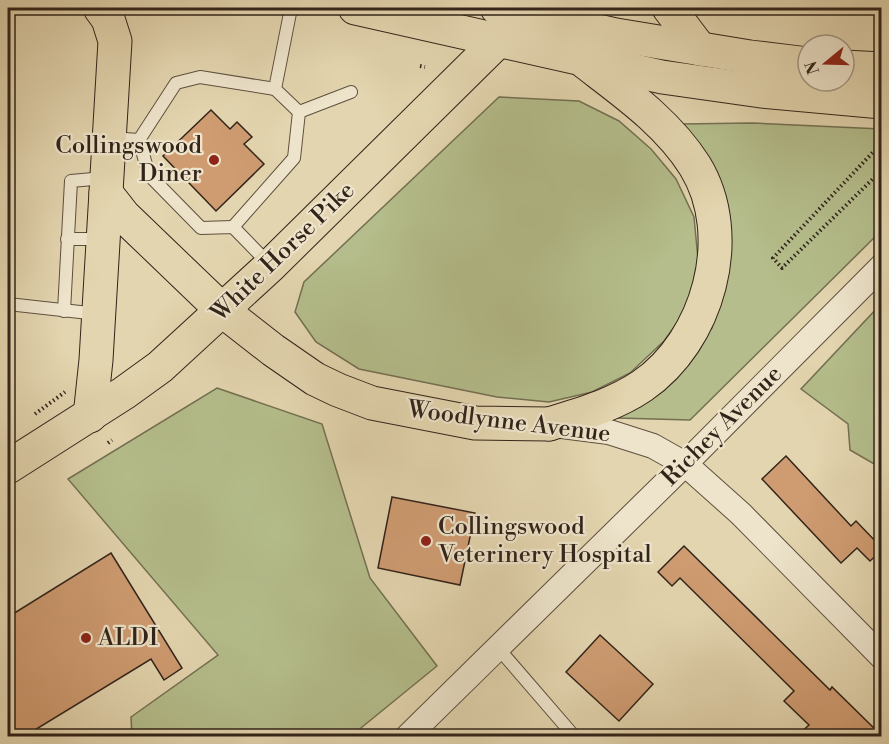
<svg xmlns="http://www.w3.org/2000/svg" width="889" height="744" font-family="'Libre Bodoni',serif">
	<rect width="100%" height="100%" fill="#e3d5af"/>
	<filter id="stains"><feTurbulence type="fractalNoise" baseFrequency=".00333" numOctaves="4"/><feColorMatrix values="0 0 0 0 .2 0 0 0 0 .09 0 0 0 0 .02 0 0 0 .5 -.17"/></filter>
	<radialGradient id="worn" r=".72"><stop offset=".6" stop-color="#630" stop-opacity="0"/><stop offset="1" stop-color="#630" stop-opacity=".3"/></radialGradient>
	<g fill="#b4bd8b" stroke="#737052" stroke-width="1.5">
		<polygon points="499,97 579,101 619,121 651,149 676,179 694,217 698,259 694,300 664,341 630,373 592,392 549,402 497,397 359,369 316,342 295,312 304,282"/>
		<polygon points="752,123 881,129 881,231 690,420 618,418 667,386 712,328 726,267 681,124"/>
		<polygon points="881,304 881,468 850,450 848,424 801,389"/>
		<polygon points="217,388 322,424 370,578 437,666 351,736 132,736 131,717 218,655 68,479"/>
	</g>
	<g fill="#cf9c72" stroke="#32241a" stroke-width="1.5">
		<polygon points="211,110 230,129 237,122 252,137 244,144 264,164 216,211 163,156"/>
		<polygon points="786,456 851,526 856,521 882,548 882,550 870,561 857,548 841,563 762,479"/>
		<polygon points="392,497 475,513 460,585 378,568"/>
		<polygon points="684,546 830,690 832,687 882,736 797,736 809,725 784,701 794,691 680,578 672,586 658,572"/>
		<polygon points="111,553 182,668 164,680 151,659 25,736 16,736 8,723 8,617"/>
		<polygon points="600,635 653,684 619,721 566,672"/>
	</g>
	<g fill="none" stroke-linecap="round" stroke-linejoin="round">
		<g stroke="#5e503f" stroke-width="14">
			<g id="service">
				<polyline points="291,8 275,89 299,112"/>
				<polyline points="110,138 139,140 149,175 201,228 233,227 270,265"/>
				<polyline points="139,140 176,83 200,77 275,89"/>
				<polyline points="233,227 294,158 299,112 351,92"/>
				<polyline points="67,239 102,239"/>
				<polyline points="8,304 98,314"/>
				<polyline points="64,311 71,181 104,178"/>
				<polyline points="498,648 574,736"/>
			</g>
		</g>
		<g stroke="#5e503f" stroke-width="26">
			<g id="minor">
				<polyline points="554,425 609,432 653,446 685,464 741,514 882,657"/>
				<polyline points="408,736 685,464 882,266"/>
			</g>
		</g>
		<g stroke="#32241a" stroke-width="35">
			<g id="primary">
				<polyline points="223,311 273,350 315,379 338,390 372,403 475,423 549,424"/>
				<polyline points="8,467 124,393 160,367 271,265 500,39"/>
			</g>
		</g>
		<g stroke="#32241a" stroke-width="35">
			<g id="trunk">
				<polyline points="355,8 662,77 761,91 882,102"/>
				<polyline points="497,8 616,35 750,57 808,64"/>
				<polyline points="669,8 700,49"/>
				<polyline points="844,67 882,69"/>
				<polyline points="106,193 124,216 223,311"/>
				<polyline points="90,416 96,360 115,41 108,19 100,8"/>
				<path d="M 549,424 C 581,414 614,405 642,386 C 708,341 738,236 695,166 C 668,123 625,93 586,63"/>
			</g>
		</g>
		<g stroke="#32241a" stroke-width="4" stroke-dasharray="1.5 3" stroke-linecap="butt">
			<polyline points="420,66 425,67"/>
			<polyline points="882,155 876,149 773,258 782,268 882,170"/>
			<polyline points="35,414 65,392"/>
			<polyline points="108,443 112,440"/>
			<polyline points="8,502 11,500"/>
		</g>
		<use href="#service" stroke="#ede4cb" stroke-width="12"/>
		<use href="#minor" stroke="#ede4cb" stroke-width="24"/>
		<use href="#primary" stroke="#e3d5af" stroke-width="33"/>
		<use href="#trunk" stroke="#e3d5af" stroke-width="33"/>
		<polyline stroke="#32241a" stroke-width="4" stroke-dasharray="1.5 3" stroke-linecap="butt" points="876,149 882,74"/>
	</g>
	<g fill="#8f2418" stroke="#ede4cb" stroke-width="2">
		<circle cx="214" cy="160" r="6"/>
		<circle cx="426" cy="541" r="6"/>
		<circle cx="86" cy="638" r="6"/>
	</g>
	<g text-anchor="middle" dominant-baseline="central" stroke-width="4.5" stroke-linejoin="round" paint-order="stroke">
		<g font-size="24" fill="#32241a" stroke="#ede4cb" text-anchor="start">
			<text x="202" y="146" text-anchor="end">Collingswood<tspan x="202" dy="28">Diner</tspan></text>
			<text x="438" y="527">Collingswood<tspan x="438" dy="28">Veterinery Hospital</tspan></text>
			<text x="98" y="638">ALDI</text>
		</g>
		<g font-size="24" fill="#32241a" stroke="#ede4cb">
			<text transform="translate(283 252) rotate(-44)">White Horse Pike</text>
			<text transform="translate(509 422) rotate(7)">Woodlynne Avenue</text>
			<text transform="translate(722 426) rotate(-45)">Richey Avenue</text>
		</g>
	</g>
	<rect width="889" height="744" fill="none" stroke="#e3d5af" stroke-width="30"/>
	<rect x="9" y="9" width="871" height="726" fill="none" stroke="#32241a" stroke-width="3"/>
	<rect x="15" y="15" width="859" height="714" fill="none" stroke="#32241a" stroke-width="1.5"/>
	<g transform="translate(826 63) rotate(251)"><circle r="28" fill="#ede4cb" stroke="#a29784" stroke-width="1.5"/>
	<path d="M0-4.5L10 22L0 15L-10 22Z" fill="#8f2418"/>
	<text y="-9" font-size="16" font-weight="bold" text-anchor="middle" fill="#32241a">N</text>
	</g>
	<rect width="100%" height="100%" filter="url(#stains)"/>
	<rect width="100%" height="100%" fill="url(#worn)"/>
</svg>
